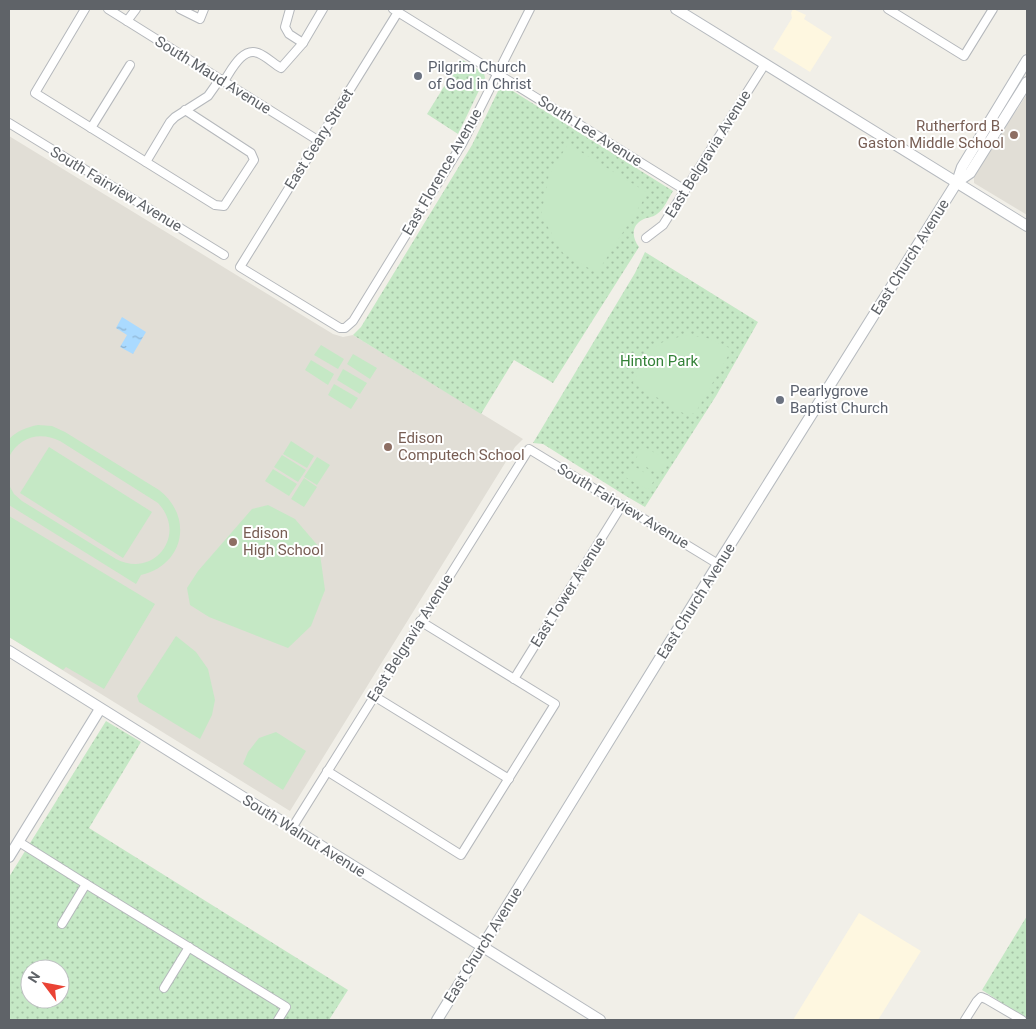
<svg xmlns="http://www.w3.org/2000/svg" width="1036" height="1029" font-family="Roboto,sans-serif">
	<defs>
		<pattern id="grass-dots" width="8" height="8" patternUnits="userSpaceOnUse" patternTransform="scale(1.25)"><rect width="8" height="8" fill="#c5e8c5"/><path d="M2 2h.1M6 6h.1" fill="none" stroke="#a3c0a4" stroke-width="1.8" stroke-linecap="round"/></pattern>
		<pattern id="water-ripples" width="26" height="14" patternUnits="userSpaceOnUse" patternTransform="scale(1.25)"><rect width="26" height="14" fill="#aadaff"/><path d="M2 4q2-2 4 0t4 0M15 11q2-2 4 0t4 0" fill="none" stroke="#8eb4d2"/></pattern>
	</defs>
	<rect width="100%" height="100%" fill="#f1efe8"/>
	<g fill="#fef7e0">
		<polygon points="793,9 806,15 804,19 832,37 810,72 773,49 792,18 791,13"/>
		<polygon points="859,913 921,951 878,1020 793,1020"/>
	</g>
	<g fill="#e1ded6">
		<polygon points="1027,94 1027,215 974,183 974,176"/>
		<polygon points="9,136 333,334 343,337 353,335 523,439 515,447 290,811 9,637"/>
	</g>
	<g fill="url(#grass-dots)" fill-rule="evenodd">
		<polygon points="461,59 484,73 485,78 458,134 427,114"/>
		<path d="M 505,86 L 673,191 C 668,199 664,209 657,214 C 652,218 647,217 642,220 C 631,226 632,238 639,247 L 553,383 L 514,360 L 481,414 L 353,335 L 361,327 L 472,145 L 499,89 Z"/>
		<polygon points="645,252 758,322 716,396 645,507 626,496 543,444 533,443 635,273"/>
		<path d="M 106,721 L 141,742 L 89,828 L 348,990 L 329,1020 L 9,1020 L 9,877 ZM 30,969 L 60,969 L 60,999 L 30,999 Z"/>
		<polygon points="1027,916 1027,1019 982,990"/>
	</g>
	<g fill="#c5e8c5">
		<polygon points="568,144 648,193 597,273 563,253 541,215 549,175"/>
		<polygon points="685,335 707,338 732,349 696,412 688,416 633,383 649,351 663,342"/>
		<polygon points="321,345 344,359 338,369 314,355"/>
		<polygon points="353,354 377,368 370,379 347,364"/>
		<polygon points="311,360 334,374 328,385 305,370"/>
		<polygon points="343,369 367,383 360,394 337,380"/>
		<polygon points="334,384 358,398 351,409 328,395"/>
		<path d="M 38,425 L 52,426 L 65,432 L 159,490 C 194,517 184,565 141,575 L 136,584 L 9,505 L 9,485 L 14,494 L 22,501 L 116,559 C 154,579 188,535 158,503 L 60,441 C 40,431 19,437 9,457 L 9,439 C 17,431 27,427 38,425 Z"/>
		<polygon points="291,441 314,456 307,468 283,454"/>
		<polygon points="643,446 667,460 658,474 635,460"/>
		<polygon points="49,447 152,512 123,558 20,493"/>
		<polygon points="282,455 306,470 298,482 274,467"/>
		<polygon points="317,457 330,465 317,485 304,477"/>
		<polygon points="632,465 655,479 648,490 625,477"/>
		<polygon points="273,469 297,484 289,496 265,481"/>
		<polygon points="304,478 317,487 304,507 291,499"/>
		<polygon points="268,505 295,519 319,547 325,590 311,626 288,648 209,617 190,605 187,588 198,571 252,509"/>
		<polygon points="9,516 155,604 104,689 66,667 63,670 9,637"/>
		<polygon points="176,636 196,652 208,669 215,700 212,715 200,739 139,702 137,696"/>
		<polygon points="276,732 306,751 283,790 243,764 248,752 259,738"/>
	</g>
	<polygon fill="url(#water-ripples)" points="122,317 146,332 133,354 120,347 127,335 116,328"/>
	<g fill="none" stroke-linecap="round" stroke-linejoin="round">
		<g stroke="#b5b8bc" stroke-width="10">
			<g id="street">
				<polyline points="85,9 35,93 215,205 224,206 254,160 251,153 185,110"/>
				<polyline points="108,9 319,141"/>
				<polyline points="180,9 200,19 204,9"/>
				<polyline points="290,9 285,27 289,34 303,43"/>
				<polyline points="393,9 685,190"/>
				<polyline points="888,9 964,56 993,9"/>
				<polyline points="398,12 240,267 340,328 345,328 353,321 462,144 530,9"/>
				<polyline points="127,21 136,9"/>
				<path d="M 224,81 C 231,71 242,47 258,53 C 266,56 274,64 281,68 L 303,43 L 323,9"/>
				<polyline points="9,123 224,255"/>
				<polyline points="91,128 130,65"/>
				<polyline points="146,162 170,122 175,117 208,96 220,79"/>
				<polyline points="646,238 663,225 765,64"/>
				<polyline points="514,679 622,505"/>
				<polyline points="374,696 509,779"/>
				<polyline points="327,771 461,855 555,704 420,621"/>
				<polyline points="292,828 529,449 718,564"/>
				<polyline points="19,842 86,884 286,1007 278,1020"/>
				<polyline points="62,924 86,884"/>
				<polyline points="164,988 189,947"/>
				<polyline points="965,1020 977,1001 981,997 986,999 1022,1020"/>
			</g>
		</g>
		<g stroke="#b6babf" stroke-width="12">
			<g id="secondary">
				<polyline points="676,9 1027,226"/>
				<polyline points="957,182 970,173 1027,82"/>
				<polyline points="9,651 600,1020"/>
				<polyline points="9,857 100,709"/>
				<polyline points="437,1020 718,564 957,182 962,167 1027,60"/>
			</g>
		</g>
		<use href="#street" stroke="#fff" stroke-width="8"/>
		<use href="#secondary" stroke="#fff" stroke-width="10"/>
	</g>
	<g fill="#6b7280" stroke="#fff" stroke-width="2">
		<circle cx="418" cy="76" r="5"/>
		<circle cx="780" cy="400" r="5"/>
	</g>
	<g fill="#8d6e63" stroke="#fff" stroke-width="2">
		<circle cx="1014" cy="135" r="5"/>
		<circle cx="388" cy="447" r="5"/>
		<circle cx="233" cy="542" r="5"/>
	</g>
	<g text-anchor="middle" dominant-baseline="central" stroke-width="4" stroke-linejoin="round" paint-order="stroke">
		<g font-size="15" fill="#5b616d" stroke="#fff" text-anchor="start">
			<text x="428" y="67">Pilgrim Church<tspan x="428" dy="17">of God in Christ</tspan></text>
			<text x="790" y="391">Pearlygrove<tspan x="790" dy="17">Baptist Church</tspan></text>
		</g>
		<g font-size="15" fill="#5f6368" stroke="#fff">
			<text transform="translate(213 75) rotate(32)">South Maud Avenue</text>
			<text transform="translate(590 131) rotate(32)">South Lee Avenue</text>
			<text transform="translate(319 139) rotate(-58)">East Geary Street</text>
			<text transform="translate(708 154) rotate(-58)">East Belgravia Avenue</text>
			<text transform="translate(442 172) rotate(-60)">East Florence Avenue</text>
			<text transform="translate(116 189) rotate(31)">South Fairview Avenue</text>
			<text transform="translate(910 257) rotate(-58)">East Church Avenue</text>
			<text transform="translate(623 506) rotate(31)">South Fairview Avenue</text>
			<text transform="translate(568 592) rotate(-58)">East Tower Avenue</text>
			<text transform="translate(696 601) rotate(-58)">East Church Avenue</text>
			<text transform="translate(410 638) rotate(-58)">East Belgravia Avenue</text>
			<text transform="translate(304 836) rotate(32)">South Walnut Avenue</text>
			<text transform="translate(483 945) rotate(-58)">East Church Avenue</text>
		</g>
		<g font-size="15" fill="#785e54" stroke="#fff" text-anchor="start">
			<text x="1004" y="126" text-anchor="end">Rutherford B.<tspan x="1004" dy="17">Gaston Middle School</tspan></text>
			<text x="398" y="438">Edison<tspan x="398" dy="17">Computech School</tspan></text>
			<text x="243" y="533">Edison<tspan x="243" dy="17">High School</tspan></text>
		</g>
		<g font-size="15" fill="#348238" stroke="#fff">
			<text x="659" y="361">Hinton Park</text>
		</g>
	</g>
	<rect width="1036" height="1029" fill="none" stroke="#5f6368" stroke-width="20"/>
	<g transform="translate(45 984) rotate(302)"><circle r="24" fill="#ffffff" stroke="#bfc1c3"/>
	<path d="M0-4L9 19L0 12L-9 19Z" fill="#ea4335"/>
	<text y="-8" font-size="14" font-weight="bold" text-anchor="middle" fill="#5f6368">N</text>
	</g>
</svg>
